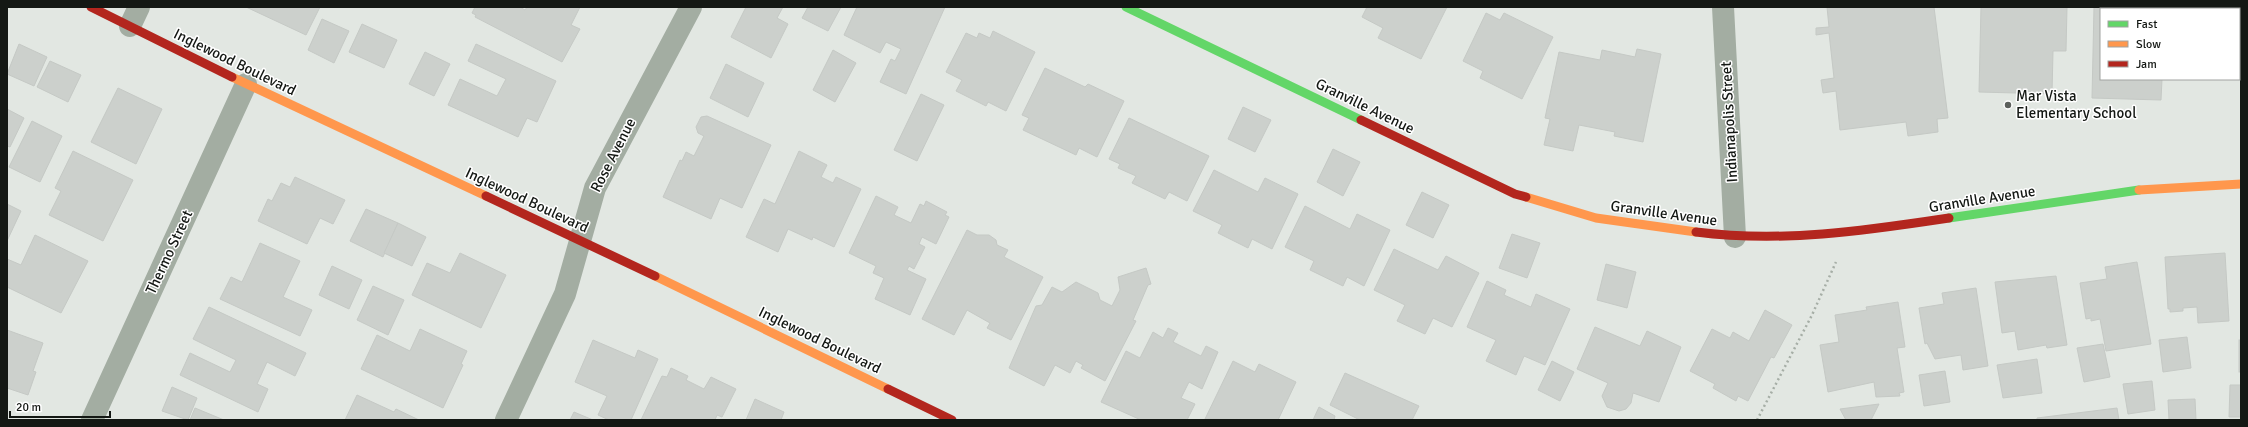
<svg xmlns="http://www.w3.org/2000/svg" width="2248" height="427" font-family="Signika,sans-serif">
	<rect width="100%" height="100%" fill="#e2e7e2"/>
	<g fill="#ccd0cc" stroke="#c5c9c5">
		<polygon points="246,7 320,7 306,35"/>
		<polygon points="475,7 520,7 525,10 527,7 580,7 571,25 580,29 562,62 475,17 476,15 472,13"/>
		<polygon points="746,7 783,7 777,18 788,24 771,58 731,37"/>
		<polygon points="808,7 841,7 828,31 802,18"/>
		<polygon points="857,7 945,7 906,94 880,82 891,59 895,61 901,49 886,42 880,53 844,35"/>
		<polygon points="1367,7 1447,7 1421,59 1378,38 1383,28 1362,17"/>
		<polygon points="1827,7 1934,7 1948,118 1937,119 1938,132 1908,136 1906,122 1840,130 1836,91 1823,93 1821,80 1834,78 1829,33 1816,35 1816,28 1829,27"/>
		<polygon points="1981,7 2067,7 2066,51 2053,51 2052,94 1979,92"/>
		<polygon points="2094,7 2241,7 2241,76 2239,76 2239,9 2101,9 2101,79 2162,79 2161,100 2092,98"/>
		<polygon points="1486,13 1500,20 1504,13 1553,37 1522,99 1480,78 1483,71 1463,61"/>
		<polygon points="322,19 349,31 334,63 308,50"/>
		<polygon points="362,24 397,40 384,68 349,52"/>
		<polygon points="993,31 1035,52 1006,111 988,102 986,106 956,91 962,80 946,72 966,33 977,38 979,33 990,38"/>
		<polygon points="19,44 47,57 34,86 7,74"/>
		<polygon points="476,44 556,81 537,122 527,118 518,137 448,105 460,79 497,96 506,79 468,61"/>
		<polygon points="1637,49 1661,54 1643,142 1614,136 1615,132 1579,125 1573,151 1544,145 1550,119 1545,118 1559,52 1600,60 1602,50 1635,57"/>
		<polygon points="833,50 856,63 835,102 813,90"/>
		<polygon points="425,52 450,64 434,96 409,84"/>
		<polygon points="50,61 81,75 68,102 37,87"/>
		<polygon points="726,64 764,83 748,117 710,98"/>
		<polygon points="1045,68 1085,87 1088,84 1124,101 1097,157 1079,148 1076,155 1023,130 1029,118 1022,115"/>
		<polygon points="118,88 162,109 136,164 91,142"/>
		<polygon points="921,94 944,105 917,161 894,150"/>
		<polygon points="1243,107 1271,120 1255,152 1228,139"/>
		<polygon points="7,109 24,118 10,147 7,146"/>
		<polygon points="707,116 771,145 742,208 720,198 711,219 663,197 680,160 682,161 686,152 694,156 704,136 698,133 696,127 701,117"/>
		<polygon points="1129,118 1209,156 1187,201 1169,192 1165,199 1132,183 1136,176 1118,168 1120,164 1109,159"/>
		<polygon points="32,121 62,136 40,182 9,167"/>
		<polygon points="1333,149 1360,162 1343,196 1317,182"/>
		<polygon points="73,151 133,180 103,241 49,215 61,191 55,188"/>
		<polygon points="799,151 827,165 821,177 833,183 836,177 861,189 834,247 813,237 812,240 788,229 778,252 746,237 764,199 775,204"/>
		<polygon points="1214,170 1258,192 1265,178 1298,194 1272,249 1252,239 1248,248 1218,233 1222,225 1193,211"/>
		<polygon points="295,177 345,200 333,224 320,218 307,244 258,221 268,199 272,201 281,183 290,187"/>
		<polygon points="1422,192 1449,205 1433,238 1406,225"/>
		<polygon points="876,196 898,207 894,215 911,223 920,204 924,206 926,201 947,212 945,215 949,217 936,244 922,237 919,244 925,247 914,269 909,266 907,270 926,279 910,315 875,299 884,278 873,273 876,266 849,253"/>
		<polygon points="7,204 21,211 7,241"/>
		<polygon points="1305,206 1350,229 1357,214 1390,230 1364,286 1347,277 1343,286 1310,270 1314,261 1285,247"/>
		<polygon points="366,209 398,223 383,257 350,241"/>
		<polygon points="398,223 426,237 412,266 384,253"/>
		<polygon points="967,230 977,235 989,235 996,240 997,245 1008,250 1004,257 1043,277 1011,340 987,328 990,323 967,310 954,335 922,319"/>
		<polygon points="1512,234 1540,243 1527,278 1499,268"/>
		<polygon points="35,235 88,261 61,313 7,287 7,259 21,265"/>
		<polygon points="260,243 300,261 283,297 312,310 300,336 220,299 231,277 242,282"/>
		<polygon points="1394,249 1438,270 1446,256 1479,273 1452,327 1433,318 1425,334 1397,321 1405,305 1374,290"/>
		<polygon points="460,253 506,275 481,328 412,295 427,263 450,273"/>
		<polygon points="2225,253 2229,321 2198,323 2197,307 2183,308 2183,311 2170,312 2170,309 2168,309 2165,257"/>
		<polygon points="2137,262 2151,344 2106,351 2100,319 2091,321 2091,318 2086,319 2080,283 2107,279 2105,267"/>
		<polygon points="1606,264 1636,272 1627,308 1597,300"/>
		<polygon points="332,266 362,280 349,309 319,295"/>
		<polygon points="1146,268 1151,284 1148,285 1133,320 1136,321 1105,381 1081,368 1083,365 1076,361 1070,373 1055,365 1044,386 1009,368 1036,306 1042,305 1052,287 1062,292 1076,282 1098,293 1100,300 1112,306 1120,290 1118,277"/>
		<polygon points="2056,276 2067,345 2047,348 2046,345 2018,350 2015,331 2002,333 1995,282"/>
		<polygon points="1487,281 1506,290 1504,295 1531,307 1536,294 1570,309 1545,365 1524,356 1516,375 1486,361 1496,340 1467,327"/>
		<polygon points="373,286 404,300 388,335 357,320"/>
		<polygon points="1976,288 1988,366 1963,370 1961,355 1935,359 1927,343 1925,344 1919,308 1944,304 1942,293"/>
		<polygon points="1898,302 1905,347 1897,348 1904,392 1899,393 1900,396 1876,397 1874,382 1828,392 1820,345 1839,342 1835,315 1867,310 1866,307"/>
		<polygon points="209,307 306,353 295,376 267,362 257,384 268,389 258,412 180,375 190,353 230,372 236,360 193,339"/>
		<polygon points="1765,310 1792,325 1774,358 1771,357 1748,401 1738,396 1736,401 1713,388 1715,384 1690,371 1712,329 1730,338 1733,332 1749,341"/>
		<polygon points="1595,327 1640,346 1647,331 1681,347 1659,402 1633,393 1631,403 1626,409 1619,411 1607,407 1602,396 1608,383 1577,369"/>
		<polygon points="1168,328 1178,333 1173,342 1201,356 1206,346 1218,352 1202,389 1189,382 1181,398 1195,404 1187,420 1141,420 1101,402 1126,351 1140,358 1153,332 1163,338"/>
		<polygon points="420,329 467,351 461,364 463,365 443,408 361,369 377,335 410,351"/>
		<polygon points="7,330 43,343 33,371 36,372 28,395 7,388"/>
		<polygon points="2187,337 2191,368 2163,372 2159,340"/>
		<polygon points="593,340 635,358 638,350 658,359 631,420 609,420 598,415 607,396 575,382"/>
		<rect x="2239" y="340" width="2" height="32"/>
		<polygon points="2103,344 2110,377 2084,382 2077,348"/>
		<polygon points="2037,359 2042,393 2003,398 1997,365"/>
		<polygon points="1233,361 1255,372 1259,364 1296,382 1278,420 1205,419"/>
		<polygon points="1552,361 1574,372 1560,401 1538,390"/>
		<polygon points="671,368 688,376 686,380 704,389 711,377 736,389 722,417 717,415 715,420 641,420 662,376 667,377"/>
		<polygon points="1945,371 1950,402 1924,406 1919,375"/>
		<polygon points="1345,373 1419,406 1412,420 1360,420 1330,405"/>
		<polygon points="2152,381 2155,410 2128,414 2123,384"/>
		<polygon points="2230,385 2241,385 2241,417 2229,417"/>
		<polygon points="172,387 197,398 188,420 162,411"/>
		<polygon points="357,395 394,412 396,409 419,420 345,420"/>
		<polygon points="755,399 784,412 781,420 746,420"/>
		<polygon points="2195,399 2196,420 2169,420 2168,400"/>
		<polygon points="1879,404 1871,420 1846,420 1840,409"/>
		<polygon points="1319,407 1335,416 1334,420 1313,420"/>
		<polygon points="195,408 224,420 190,420"/>
		<polygon points="2117,408 2119,420 2037,420 2037,418"/>
		<polygon points="574,412 593,420 570,420"/>
	</g>
	<g fill="none" stroke-linecap="round" stroke-linejoin="round">
		<polyline stroke="#a6aea6" stroke-width="2.5" stroke-dasharray="2 3" stroke-linecap="butt" points="1757,420 1812,315 1836,262"/>
		<g stroke="#a3ada2" stroke-width="22">
			<polyline points="1723,7 1735,237"/>
			<polyline points="130,26 139,7"/>
			<polyline points="92,420 246,84"/>
			<polyline points="506,420 565,294 595,188 691,7"/>
		</g>
		<g stroke="#63d668" stroke-width="9">
			<polyline points="1126,7 1361,120"/>
			<polyline points="1949,218 2139,190"/>
		</g>
		<g stroke="#ff974d" stroke-width="9">
			<polyline points="232,77 486,196"/>
			<polyline points="2139,190 2241,184"/>
			<polyline points="1526,197 1596,218 1696,232"/>
			<polyline points="655,276 888,389"/>
		</g>
		<g stroke="#b3261e" stroke-width="9">
			<polyline points="91,7 232,77"/>
			<polyline points="1361,120 1515,194 1526,197"/>
			<polyline points="486,196 655,276"/>
			<path d="M 1696,232 C 1782,243 1863,231 1949,218"/>
			<polyline points="888,389 952,420"/>
		</g>
	</g>
	<circle fill="#5c605c" stroke="#fff" stroke-width="1.5" cx="2008" cy="105" r="4"/>
	<g text-anchor="middle" dominant-baseline="central" stroke-width="3" stroke-linejoin="round" paint-order="stroke">
		<g font-size="15" fill="#141814" stroke="#fff">
			<text transform="translate(235 62) rotate(26)">Inglewood Boulevard</text>
			<text transform="translate(1365 106) rotate(26)">Granville Avenue</text>
			<text transform="translate(1729 122) rotate(-93)">Indianapolis Street</text>
			<text transform="translate(613 155) rotate(-63)">Rose Avenue</text>
			<text transform="translate(1982 199) rotate(-9)">Granville Avenue</text>
			<text transform="translate(527 200) rotate(25)">Inglewood Boulevard</text>
			<text transform="translate(1664 213) rotate(8)">Granville Avenue</text>
			<text transform="translate(169 252) rotate(-65)">Thermo Street</text>
			<text transform="translate(820 340) rotate(26)">Inglewood Boulevard</text>
		</g>
		<g font-size="15" fill="#141814" stroke="#fff" text-anchor="start">
			<text x="2016" y="96">Mar Vista<tspan x="2016" dy="17">Elementary School</tspan></text>
		</g>
	</g>
	<rect width="2248" height="427" fill="none" stroke="#141814" stroke-width="16"/>
	<rect x="2100" y="8" width="140" height="72" fill="#ffffff" stroke="#a1a3a1"/>
	<rect x="2108" y="21" width="20" height="6" fill="#63d668" stroke="#a1a3a1"/>
	<text x="2136" y="28" font-size="12" fill="#141814">Fast</text>
	<rect x="2108" y="41" width="20" height="6" fill="#ff974d" stroke="#a1a3a1"/>
	<text x="2136" y="48" font-size="12" fill="#141814">Slow</text>
	<rect x="2108" y="61" width="20" height="6" fill="#b3261e" stroke="#a1a3a1"/>
	<text x="2136" y="68" font-size="12" fill="#141814">Jam</text>
	<path d="M10 411v6h100v-6" fill="none" stroke="#141814" stroke-width="2"/>
	<text x="16" y="411" font-size="12" fill="#141814" stroke="#ffffff" stroke-width="3" paint-order="stroke">20 m</text>
</svg>
